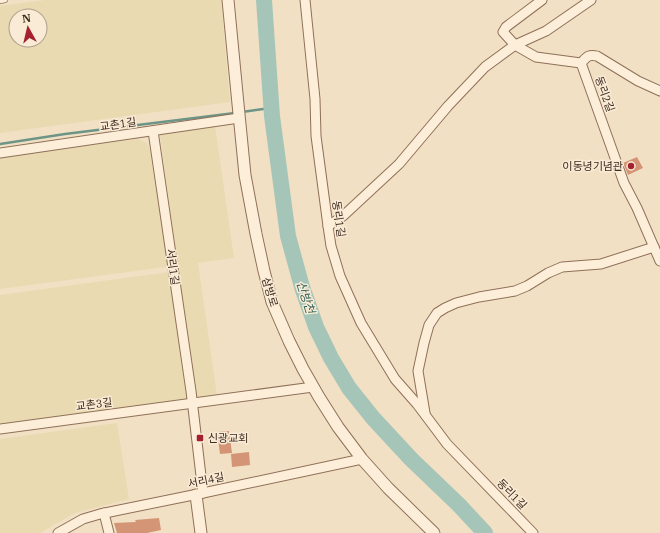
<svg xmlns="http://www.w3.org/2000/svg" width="660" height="533" font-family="'IBM Plex Serif','Noto Sans KR',serif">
	<rect width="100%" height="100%" fill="#f2e0c4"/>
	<g fill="#e9dab1" fill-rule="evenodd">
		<path d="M 45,0 L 221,0 L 230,102 L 0,133 L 0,6 ZM 16,16 L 40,16 L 40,40 L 16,40 Z"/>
		<polygon points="215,126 234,258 198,263 217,396 196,399 160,135"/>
		<polygon points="138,139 147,143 150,150 168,265 165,267 0,289 0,157"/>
		<polygon points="169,272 189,399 0,426 0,295"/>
		<polygon points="117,423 129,499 75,513 50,527 41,533 0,533 0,439"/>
	</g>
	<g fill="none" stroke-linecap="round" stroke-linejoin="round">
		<g stroke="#6c9587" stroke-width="2.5">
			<polyline points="242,112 271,108"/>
			<polyline points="0,144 65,134 235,113"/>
		</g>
		<polyline stroke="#a6c5b9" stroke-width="16" points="264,0 272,116 288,236 302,287 316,327 331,358 349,388 373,418 411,459 459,505 485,533"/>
	</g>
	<g fill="#d49476">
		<polygon points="637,157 643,168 628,175 623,163"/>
		<polygon points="229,431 232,453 220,454 217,432"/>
		<polygon points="249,452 250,465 232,467 231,454"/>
		<polygon points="159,518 161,530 147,533 117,533 114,523 136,522 135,520"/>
	</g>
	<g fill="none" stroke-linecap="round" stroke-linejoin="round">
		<g stroke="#8f7058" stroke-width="6">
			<polyline id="service" points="0,1 5,0"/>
		</g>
		<g stroke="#8f7058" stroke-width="11">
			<g id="minor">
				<polyline points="305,0 315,99 316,136 328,226 331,246 340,276 361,323 395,379 417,404 447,444 533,533"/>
				<polyline points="542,0 506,27 503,32 515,45 536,57 581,63 624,183 637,208 660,261"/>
				<path d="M 581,63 C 587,57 588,54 597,56 L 638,81 L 660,91"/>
				<polyline points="153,131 191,391 203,493"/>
				<polyline points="0,153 239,118"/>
				<polyline points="328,226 343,216 399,164 448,106 485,67 515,45 546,31 591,0"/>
				<polyline points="425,413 418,371 424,343 429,325 437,313 445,308 456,303 479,297 515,291 527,286 548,273 562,267 601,264 654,247"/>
				<polyline points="0,429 313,387"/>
				<polyline points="104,513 109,533"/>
				<polyline points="58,533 83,519 100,514 203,493 362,459"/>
			</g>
		</g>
		<g stroke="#8f7058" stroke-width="13">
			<g id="tertiary">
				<polyline points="228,0 238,104 245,175 256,234 264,271 272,302 289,341 303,369 319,397 338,427 362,459 388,488 434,533"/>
				<polyline points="196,495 201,533"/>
			</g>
		</g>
		<use href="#service" stroke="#fceed9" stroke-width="4.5"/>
		<use href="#minor" stroke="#fceed9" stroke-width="9"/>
		<use href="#tertiary" stroke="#fceed9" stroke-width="11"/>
	</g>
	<g fill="#a4222f" stroke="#f9ebd5" stroke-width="1.5">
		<circle cx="631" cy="166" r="4"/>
		<rect x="196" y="434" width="8" height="8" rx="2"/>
	</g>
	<g text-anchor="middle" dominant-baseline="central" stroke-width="3" stroke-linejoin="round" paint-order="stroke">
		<g font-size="11" fill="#3e2a1e" stroke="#f9ebd5">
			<text transform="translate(605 94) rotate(70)">동리2길</text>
			<text transform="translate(118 124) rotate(-8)">교촌1길</text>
			<text transform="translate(339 219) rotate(82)">동리1길</text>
			<text transform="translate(173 267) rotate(82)">서리1길</text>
			<text transform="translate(270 292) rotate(73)">삼방로</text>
			<text transform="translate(94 404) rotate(-7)">교촌3길</text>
			<text transform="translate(206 480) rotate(-12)">서리4길</text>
			<text transform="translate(512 494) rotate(46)">동리1길</text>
		</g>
		<g font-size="11" fill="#3e2a1e" stroke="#f9ebd5" text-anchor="end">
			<text x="623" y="166">이동녕기념관</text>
			<text x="208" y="438" text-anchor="start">신광교회</text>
		</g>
		<g font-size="12" font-style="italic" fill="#2c5f57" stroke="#f9ebd5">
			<text transform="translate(306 297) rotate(72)">산방천</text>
		</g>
	</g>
	<g transform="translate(28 28) rotate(352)"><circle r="19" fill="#f9ebd5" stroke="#ae9e8c"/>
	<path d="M0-3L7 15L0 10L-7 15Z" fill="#a4222f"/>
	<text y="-6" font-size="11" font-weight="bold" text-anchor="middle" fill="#3e2a1e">N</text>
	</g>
</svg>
